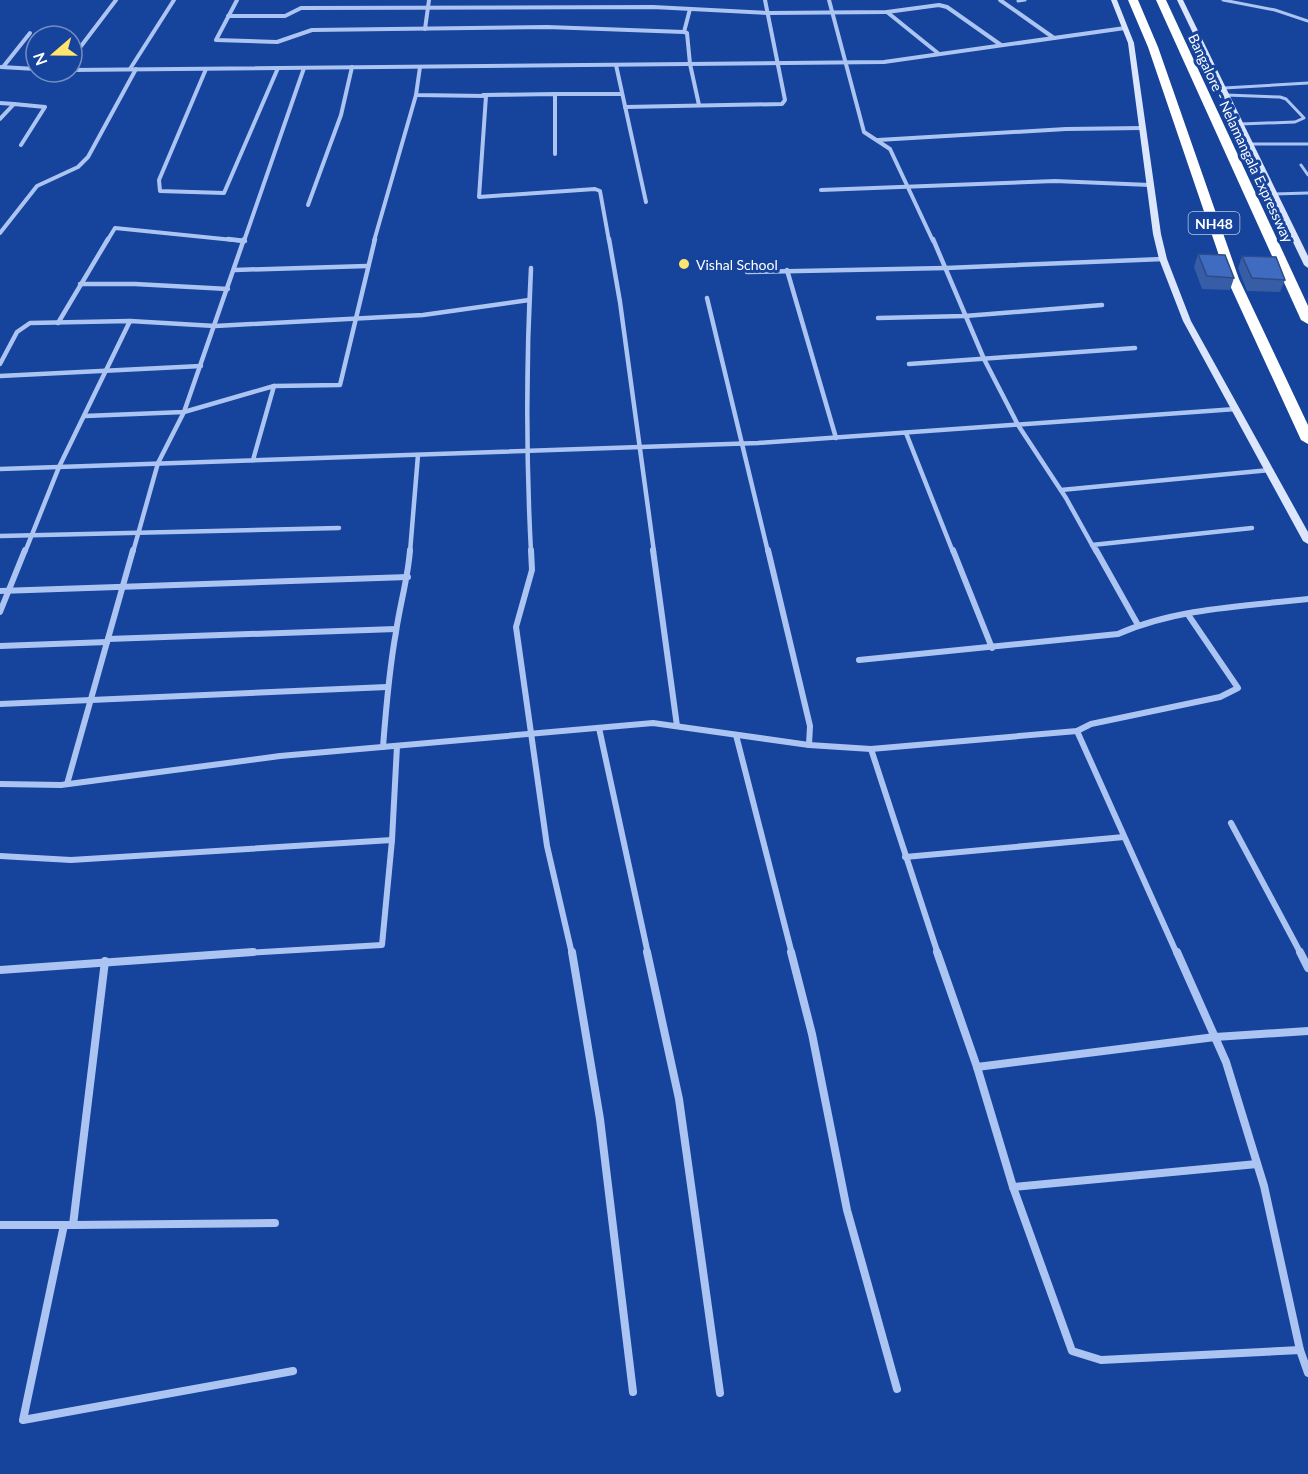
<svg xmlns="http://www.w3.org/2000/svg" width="1308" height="1474" font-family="Lato,sans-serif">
	<rect width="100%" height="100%" fill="#16439b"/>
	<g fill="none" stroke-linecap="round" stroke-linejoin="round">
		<g stroke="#acc4f2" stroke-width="3">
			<polyline points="1223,0 1275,10 1308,21"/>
			<polyline points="1018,1 1025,0"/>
			<polyline points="1224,88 1308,83"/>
			<polyline points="1226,95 1280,97 1286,99 1304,118 1295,122 1241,124"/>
			<polyline points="1250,144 1308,144"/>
			<polyline points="1301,165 1308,175"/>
			<polyline points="1274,194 1308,193"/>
		</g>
		<g stroke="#acc4f2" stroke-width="4">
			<polyline points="237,0 216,40 277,42 312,30 547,27 684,32 687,33 690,64 699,105"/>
			<polyline points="829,0 864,132 890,149 933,241"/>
			<polyline points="1000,0 1054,38"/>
			<polyline points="887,12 939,54"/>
			<polyline points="228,16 285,16 301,8 653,7 768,13 887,12 939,5 947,7 1001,45"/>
			<polyline points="425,29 429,0"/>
			<polyline points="684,32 690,9"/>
			<polyline points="72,58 116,0"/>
			<polyline points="616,65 646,202"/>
			<polyline points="1,67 36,69"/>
			<polyline points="3,67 30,33"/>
			<polyline points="420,67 416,95 486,96 479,197 595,189 600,191 609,241"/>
			<polyline points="130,69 174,0"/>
			<polyline points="206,69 159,180 160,191 224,193 278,68"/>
			<polyline points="72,70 884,62 1125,28"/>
			<polyline points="555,94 622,94"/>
			<polyline points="483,95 555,94 555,154"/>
			<polyline points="0,103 14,104"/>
			<polyline points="625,107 782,104 785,100 765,0"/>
			<polyline points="0,119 14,104 45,107 21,145"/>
			<polyline points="878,140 1066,129 1142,128"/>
			<polyline points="821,190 1055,181 1150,185"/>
			<polyline points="308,205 341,115 352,67"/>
			<polyline points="0,233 37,186 78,167 88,157 136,69"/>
			<polyline points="107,241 115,228 243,241"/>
			<polyline points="244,241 304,68"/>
			<polyline points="374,241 416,95"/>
		</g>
		<g stroke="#acc4f2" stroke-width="4.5">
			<polyline points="228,239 245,241"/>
			<polyline points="609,239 620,302 654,552"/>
			<polyline points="933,239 984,359 1018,425 1066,498 1096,552"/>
			<path d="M 531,268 C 526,363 526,457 531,552"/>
			<polyline points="235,270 367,266"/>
			<polyline points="787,270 836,438"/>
			<polyline points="747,272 946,268 1163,259"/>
			<polyline points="80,284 135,284 228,289"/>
			<polyline points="707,298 768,552"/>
			<polyline points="878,318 965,316 1102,305"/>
			<polyline points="58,323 108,239"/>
			<polyline points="0,364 17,332 30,323 130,321 215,326 423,315 529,300"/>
			<polyline points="909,364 1135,348"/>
			<polyline points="0,376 201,366"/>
			<polyline points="85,416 184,412 274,386 340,385 375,239"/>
			<polyline points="906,433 953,552"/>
			<polyline points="253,460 274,386"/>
			<polyline points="0,469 758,443 1236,409"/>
			<polyline points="1061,490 1270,470"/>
			<polyline points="0,536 339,528"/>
			<polyline points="1092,545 1252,528"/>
			<polyline points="25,552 59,467 130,321"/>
			<polyline points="133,552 158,463 184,412 244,239"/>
			<polyline points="410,552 418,455"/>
		</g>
		<g stroke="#acc4f2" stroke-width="6">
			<polyline points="531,550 532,570 516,627 547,846 572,954"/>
			<polyline points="653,550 677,726"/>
			<polyline points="768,550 810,726 809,745"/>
			<polyline points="953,550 992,648"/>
			<polyline points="1096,550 1138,625"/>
			<polyline points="0,591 408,577"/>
			<polyline points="0,612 25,550"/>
			<polyline points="108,639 396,629"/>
			<polyline points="0,646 107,642"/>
			<path d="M 859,660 L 1118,634 C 1176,608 1246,606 1308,599"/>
			<polyline points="0,704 387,687"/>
			<polyline points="599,728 648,954"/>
			<polyline points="1077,731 1177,954"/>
			<polyline points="736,735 792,954"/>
			<path d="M 383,747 C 386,708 389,670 396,632 C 400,604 408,578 410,550"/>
			<polyline points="871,749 938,954"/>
			<polyline points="0,784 61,785 280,756 653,723 809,745 871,749 1077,731 1091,724 1220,697 1238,688 1189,616"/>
			<polyline points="67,784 133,550"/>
			<polyline points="1231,823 1301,954"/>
			<polyline points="0,856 71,860 392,840"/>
			<polyline points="905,857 1124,837"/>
			<polyline points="227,954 382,945 392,840 397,746"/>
		</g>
		<g stroke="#acc4f2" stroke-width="8">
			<polyline points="572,952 600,1119 633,1392"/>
			<polyline points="647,952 679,1099 720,1393"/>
			<polyline points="791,952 812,1034 847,1210 897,1389"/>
			<polyline points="937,952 977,1067 1013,1187 1072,1351 1101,1360 1300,1350 1264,1186 1226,1062 1177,952"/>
			<polyline points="1300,952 1308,968"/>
			<polyline points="0,970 253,952"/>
			<polyline points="977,1067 1215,1037 1308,1031"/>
			<polyline points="1013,1187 1257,1164"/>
			<polyline points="0,1225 73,1225 105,961"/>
			<polyline points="64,1225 23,1420 293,1371"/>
			<polyline points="73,1225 275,1223"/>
			<polyline points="1300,1350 1308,1373"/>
		</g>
		<g fill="#dbe6fc" fill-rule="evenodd">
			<polygon points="1111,0 1117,0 1134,43 1161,234 1167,259 1191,321 1308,532 1308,544 1303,541 1183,321 1159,259 1153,234 1128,43"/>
			<polygon points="1177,0 1183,0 1308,256 1308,268 1304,265"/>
		</g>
		<g fill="#fff" fill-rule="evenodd">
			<polygon points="1128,0 1138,0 1158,47 1239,279 1308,425 1308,444 1301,440 1227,279 1148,47"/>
			<polygon points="1156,0 1166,0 1308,306 1308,324 1301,320"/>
		</g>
	</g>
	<g fill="#365da6">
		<polygon points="1198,254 1234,278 1230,290 1202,289 1194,267"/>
		<polygon points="1242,256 1285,280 1280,292 1247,291 1238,268"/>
	</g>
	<g fill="#3f6cc1" stroke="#2c4c87" stroke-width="1.5">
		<polygon points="1198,254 1225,255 1234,278 1207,276"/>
		<polygon points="1242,256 1276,257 1285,280 1252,278"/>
	</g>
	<circle fill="#ffe46d" stroke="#16439b" stroke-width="2" cx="684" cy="264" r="6"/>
	<g text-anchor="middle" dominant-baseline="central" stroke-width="6" stroke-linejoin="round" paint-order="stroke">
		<g font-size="14" fill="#fff" stroke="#16439b">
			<text transform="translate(1241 138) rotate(65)">Bangalore - Nelamangala Expressway</text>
		</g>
		<rect fill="#16439b" stroke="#b9c7e1" stroke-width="1.5" x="1188.5" y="212" width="51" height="22" rx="4.5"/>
		<g font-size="14" font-weight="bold" fill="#fff">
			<text x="1214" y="223">NH48</text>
		</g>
		<g font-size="14" fill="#fff" stroke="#16439b" text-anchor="start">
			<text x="696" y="264">Vishal School</text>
		</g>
	</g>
	<g transform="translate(54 54) rotate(250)"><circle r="28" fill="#16439b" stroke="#738ec3" stroke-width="1.5"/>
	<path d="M0-4.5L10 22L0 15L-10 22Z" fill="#ffe46d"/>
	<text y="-9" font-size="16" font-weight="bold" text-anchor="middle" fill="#ffffff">N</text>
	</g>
</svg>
